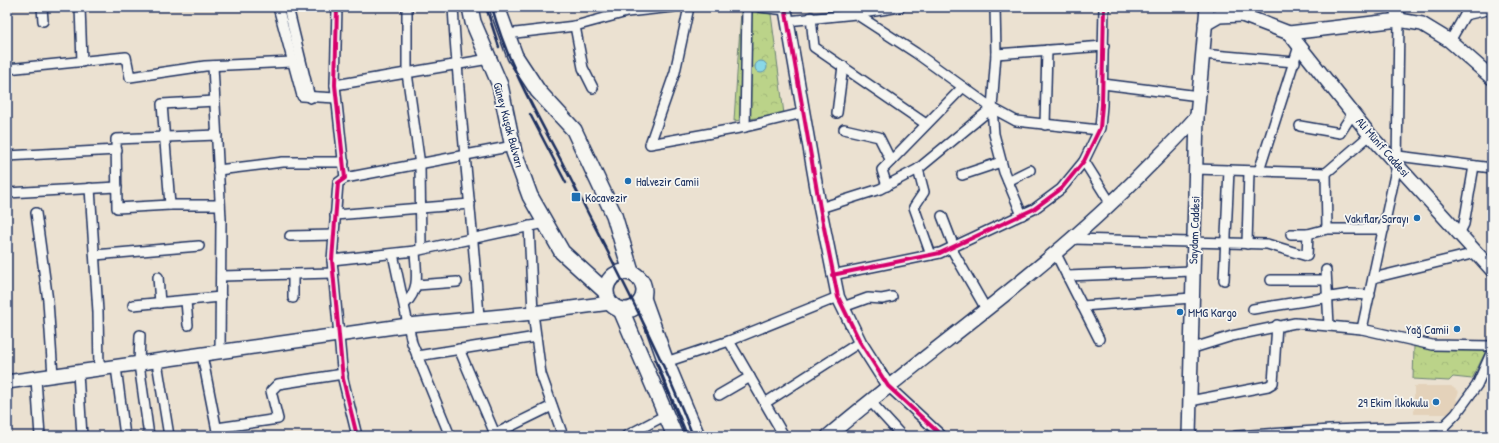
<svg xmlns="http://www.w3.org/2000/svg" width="1499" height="443" font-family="'Patrick Hand',sans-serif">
	<defs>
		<pattern id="park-crowns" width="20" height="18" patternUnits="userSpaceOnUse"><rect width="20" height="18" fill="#bbd389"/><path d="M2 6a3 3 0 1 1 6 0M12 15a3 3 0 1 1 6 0" fill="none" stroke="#a0b579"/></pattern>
		<pattern id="water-ripples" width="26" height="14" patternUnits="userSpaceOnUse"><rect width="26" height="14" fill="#89d8e7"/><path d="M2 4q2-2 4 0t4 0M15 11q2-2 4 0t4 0" fill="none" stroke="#76bac9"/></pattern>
	</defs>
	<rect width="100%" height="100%" fill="#ebe1d1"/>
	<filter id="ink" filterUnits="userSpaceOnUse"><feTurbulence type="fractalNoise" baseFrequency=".025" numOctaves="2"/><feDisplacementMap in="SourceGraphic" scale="8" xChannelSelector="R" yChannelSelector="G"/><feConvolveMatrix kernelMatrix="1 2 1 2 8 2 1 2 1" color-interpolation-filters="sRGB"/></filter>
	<g filter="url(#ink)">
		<polygon fill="#e4d2ba" points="1414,386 1451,386 1459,392 1456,399 1461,404 1455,414 1414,414"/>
		<g fill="url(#park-crowns)" stroke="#6b8174">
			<polygon points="741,11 771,14 784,114 734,121"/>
			<polygon points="1414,346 1488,347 1472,379 1453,377 1449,381 1413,379"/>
		</g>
		<circle fill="url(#water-ripples)" stroke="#5d94b0" cx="761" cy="67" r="6"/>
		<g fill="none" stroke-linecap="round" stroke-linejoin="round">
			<g stroke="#1b2f5e" stroke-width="12">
				<g id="minor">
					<polyline points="42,7 43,21"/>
					<polyline points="80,7 82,62"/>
					<polyline points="278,7 302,96 336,98"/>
					<polyline points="288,7 310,98"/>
					<polyline points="337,7 335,85 345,178 338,183 332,260 343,379 357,436"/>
					<polyline points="407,7 407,73 420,165 421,249"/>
					<path d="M 453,7 C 459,111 472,214 479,317"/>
					<polyline points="689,7 675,72 650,144 745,127 803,113"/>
					<polyline points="760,7 786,10"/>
					<polyline points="995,7 996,54 992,108 994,134 1004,172 1022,215"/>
					<polyline points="856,14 916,53 992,108 1016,121 1099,130"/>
					<polyline points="1465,15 1492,9"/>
					<polyline points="811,17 814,47 926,124"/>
					<polyline points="787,21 856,14 900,7"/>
					<polyline points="575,26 583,68 593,88"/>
					<polyline points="507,34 575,26 627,12 673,7"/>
					<polyline points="1450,41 1465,15 1467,7"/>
					<polyline points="996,54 1104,46"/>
					<polyline points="1202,54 1295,62"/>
					<polyline points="213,66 221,219 220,352"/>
					<polyline points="7,69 126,57 130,77 205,66 292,62"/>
					<polyline points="1103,84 1199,96"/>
					<polyline points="335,85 489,59"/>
					<polyline points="215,101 162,104 170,205 220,205"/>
					<polyline points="837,113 843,66"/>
					<polyline points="1045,125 1047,50"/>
					<polyline points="1300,126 1340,133 1353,113"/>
					<polyline points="745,127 747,7"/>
					<polyline points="844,129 879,137 891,161"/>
					<polyline points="7,156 117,150"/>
					<polyline points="1398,156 1492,168"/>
					<polyline points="1084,161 1111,204"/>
					<polyline points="918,169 924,192 914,207 931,255"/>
					<polyline points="1195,169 1326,173 1370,135"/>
					<polyline points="218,170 283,162 344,162"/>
					<polyline points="1259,171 1299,46"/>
					<polyline points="1326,173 1327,229"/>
					<polyline points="962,175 1001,162"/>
					<polyline points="345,178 513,146"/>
					<polyline points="1008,181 1030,170"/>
					<polyline points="887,186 882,170 963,87"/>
					<polyline points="90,188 98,312 99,370"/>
					<polyline points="7,193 117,187"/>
					<polyline points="170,205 117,208 116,139 217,135"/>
					<polyline points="820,208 880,189 918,169 992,108"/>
					<polyline points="36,213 48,301 53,376"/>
					<polyline points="335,215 470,204"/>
					<polyline points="942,216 954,247"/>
					<polyline points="529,226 533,313 541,374 563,436"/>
					<polyline points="1291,234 1308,234 1327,229 1384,229"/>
					<polyline points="1459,234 1464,224 1474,166"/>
					<polyline points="290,236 334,235"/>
					<polyline points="1073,239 1267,244 1307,256 1308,234"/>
					<polyline points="1247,244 1249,171"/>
					<polyline points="951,248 986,309"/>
					<polyline points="393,254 412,343 450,436"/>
					<polyline points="1056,254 1099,339"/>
					<polyline points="95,255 199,246"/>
					<polyline points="332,260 415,251 545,223"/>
					<polyline points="1326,270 1329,325"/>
					<polyline points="293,274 293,298"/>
					<polyline points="832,275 940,253 1034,209 1061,189 1084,161 1100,128 1102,105 1104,7"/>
					<polyline points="221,276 333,273"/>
					<polyline points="1067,276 1192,271"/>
					<polyline points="158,277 160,303"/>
					<polyline points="1373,278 1476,253"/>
					<polyline points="1224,280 1229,170"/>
					<polyline points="1271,280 1326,280"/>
					<polyline points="417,285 457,282"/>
					<polyline points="186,301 188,325"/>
					<path d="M 405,304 C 421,288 416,273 415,251"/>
					<polyline points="133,305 221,297"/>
					<polyline points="1082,306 1192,298"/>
					<polyline points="843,307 868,298 882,299 892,297"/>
					<polyline points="1253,309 1350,294 1370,295"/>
					<polyline points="1362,329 1397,165 1399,20"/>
					<polyline points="140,335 139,364 149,436"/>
					<polyline points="729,341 784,436"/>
					<polyline points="459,349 495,434"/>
					<polyline points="1190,349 1232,336 1295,323 1362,329 1432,345 1492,346"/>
					<polyline points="202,355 218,436"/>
					<polyline points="417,356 536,337"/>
					<polyline points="157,362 169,436"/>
					<polyline points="666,362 729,341 838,297"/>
					<polyline points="116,367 125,436"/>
					<polyline points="78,373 82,436"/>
					<polyline points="36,379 40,436"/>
					<polyline points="888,386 942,436"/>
					<polyline points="719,395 750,377"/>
					<polyline points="870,401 902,436"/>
					<polyline points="1190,401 1268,386 1273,383 1277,325"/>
					<polyline points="765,403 860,342"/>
					<polyline points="217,428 278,419 271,391 278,384 343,374"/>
					<polyline points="491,436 552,406"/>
					<polyline points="626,436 666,415"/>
					<polyline points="1236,436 1330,430 1444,426"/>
					<polyline points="1442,436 1444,426 1456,414 1477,385 1492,351"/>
				</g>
			</g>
			<g stroke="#1b2f5e" stroke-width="15">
				<polyline id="tertiary" points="785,7 820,208 838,297 860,342 888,386"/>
			</g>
			<g stroke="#1b2f5e" stroke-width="16">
				<g id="secondary">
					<polyline points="1232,7 1242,15 1289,33 1370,135 1492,270"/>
					<polyline points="1396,7 1399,20"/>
					<polyline points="1205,24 1219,16 1242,15"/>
					<polyline points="1289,33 1399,20 1422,24 1450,41 1492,78"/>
					<polyline points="7,382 408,325 533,313 610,303"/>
					<path d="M 828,436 C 934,346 1050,268 1147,168 C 1164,151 1182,134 1197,116"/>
					<polyline points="1189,436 1197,116 1207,7"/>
				</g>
			</g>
			<g stroke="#1b2f5e" stroke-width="18">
				<g id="primary">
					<polyline points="470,7 473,22 500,85 514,152 530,196 562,252 605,291"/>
					<polyline points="497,7 515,56 538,91 574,130 614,215 631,272"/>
					<circle cx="625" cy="291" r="19"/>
					<polyline points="643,298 666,362 697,436"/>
					<polyline points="621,310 675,436"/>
				</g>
			</g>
			<use href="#minor" stroke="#f6f6f2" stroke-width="9"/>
			<use href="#tertiary" stroke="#f6f6f2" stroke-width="12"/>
			<use href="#secondary" stroke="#f6f6f2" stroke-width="13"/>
			<use href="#primary" stroke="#f6f6f2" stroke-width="15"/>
			<g stroke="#1b2f5e" stroke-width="2.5">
				<polyline points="486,7 499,47"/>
				<path d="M 492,7 C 507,63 537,115 564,166 C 609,255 657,343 693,436"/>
				<polyline points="530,114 566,183"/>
				<polyline points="655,360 686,436"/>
			</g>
			<g stroke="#f6f6f2" stroke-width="6">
				<g id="cycleway">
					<polyline points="337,7 335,85 345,178 338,183 332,260 343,379 357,436"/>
					<polyline points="785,7 820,208 838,297 860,342 888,386 942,436"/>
					<polyline points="832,275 940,253 1034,209 1061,189 1084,161 1100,128 1102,105 1104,7"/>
				</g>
			</g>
			<use href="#cycleway" stroke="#d6006c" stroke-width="4"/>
		</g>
	</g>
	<g fill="#1f6fb2" stroke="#f6f6f2" stroke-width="1.5">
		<circle cx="628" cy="181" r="4"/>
		<rect x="571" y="192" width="10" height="10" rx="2"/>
		<circle cx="1417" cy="218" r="4"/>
		<circle cx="1180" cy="312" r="4"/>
		<circle cx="1457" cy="329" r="4"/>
		<circle cx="1436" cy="402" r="4"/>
	</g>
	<g text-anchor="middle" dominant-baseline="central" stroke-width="3.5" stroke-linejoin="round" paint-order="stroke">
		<g font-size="12" fill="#1b2f5e" stroke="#f6f6f2">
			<text transform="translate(509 125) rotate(75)">Güney Kuşak Bulvarı</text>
			<text transform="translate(1383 147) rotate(49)">Ali Münif Caddesi</text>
			<text transform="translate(1194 230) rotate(-88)">Saydam Caddesi</text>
		</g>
		<g font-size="12" fill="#1b2f5e" stroke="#f6f6f2" text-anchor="start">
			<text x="636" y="181">Halvezir Camii</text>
			<text x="585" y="197">Kocavezir</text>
			<text x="1409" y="218" text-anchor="end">Vakıflar Sarayı</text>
			<text x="1188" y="312">MMG Kargo</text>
			<text x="1449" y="329" text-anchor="end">Yağ Camii</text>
			<text x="1428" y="402" text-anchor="end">29 Ekim İlkokulu</text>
		</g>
	</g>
	<rect width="1499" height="443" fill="none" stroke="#f6f6f2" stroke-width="24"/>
	<rect x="12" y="12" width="1475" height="419" fill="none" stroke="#1b2f5e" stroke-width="1.5" filter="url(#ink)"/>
</svg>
